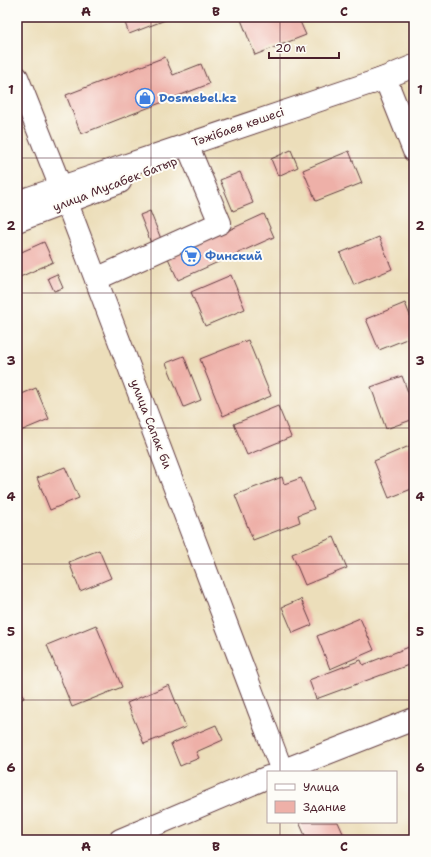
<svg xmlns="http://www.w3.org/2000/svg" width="431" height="857" font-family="'Shantell Sans',sans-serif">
	<rect width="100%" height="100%" fill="#fdfcf7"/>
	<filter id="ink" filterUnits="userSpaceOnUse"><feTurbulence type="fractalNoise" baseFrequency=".025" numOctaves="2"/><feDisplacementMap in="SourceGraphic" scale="8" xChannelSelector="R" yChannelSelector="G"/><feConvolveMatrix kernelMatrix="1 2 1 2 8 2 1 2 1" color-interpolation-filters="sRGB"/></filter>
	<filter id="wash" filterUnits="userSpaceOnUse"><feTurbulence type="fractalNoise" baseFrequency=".012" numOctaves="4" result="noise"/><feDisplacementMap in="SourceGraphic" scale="16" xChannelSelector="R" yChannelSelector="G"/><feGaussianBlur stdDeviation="0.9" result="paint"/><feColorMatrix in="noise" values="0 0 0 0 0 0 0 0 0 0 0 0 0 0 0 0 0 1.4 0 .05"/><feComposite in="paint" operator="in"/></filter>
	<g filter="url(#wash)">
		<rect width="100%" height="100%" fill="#ecdeba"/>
		<g id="blocks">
			<g fill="#eeb0a8">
				<polygon points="123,17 173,17 129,34"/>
				<polygon points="240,17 298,17 306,35 255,55"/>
				<polygon points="165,57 173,75 201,64 209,84 81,134 66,95"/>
				<polygon points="291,150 298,167 278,176 271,159"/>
				<polygon points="349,151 362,183 316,201 303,170"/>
				<polygon points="240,172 253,203 233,211 220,180"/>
				<polygon points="150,211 163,244 153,248 140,215"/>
				<polygon points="264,214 274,237 178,280 168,258"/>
				<polygon points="379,237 392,269 354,285 340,253"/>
				<polygon points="44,242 53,262 20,277 17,270 17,254"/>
				<polygon points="57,274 63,288 54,291 48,278"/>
				<polygon points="231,275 245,309 205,326 191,292"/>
				<polygon points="405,303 414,325 414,336 379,350 366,319"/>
				<polygon points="248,340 271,396 223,416 200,359"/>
				<polygon points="184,356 201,400 184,407 166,363"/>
				<polygon points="402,376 414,408 414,419 386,429 371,387"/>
				<polygon points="36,388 49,419 18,432 17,396"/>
				<polygon points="278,406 291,437 247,455 234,424"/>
				<polygon points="414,444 414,488 389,498 374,461"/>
				<polygon points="65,467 79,498 50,510 37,478"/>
				<polygon points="282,477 284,484 301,478 314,509 298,515 300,522 253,540 235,495"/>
				<polygon points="334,537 347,568 305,585 292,554"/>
				<polygon points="99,550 111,578 80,591 69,562"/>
				<polygon points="301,599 312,625 293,633 282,607"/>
				<polygon points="360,618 374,650 330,669 317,636"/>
				<polygon points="96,625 122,687 72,707 47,645"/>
				<polygon points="414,645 414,663 316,699 309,680 361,660 363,665"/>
				<polygon points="17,682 24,698 17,701"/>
				<polygon points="169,685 186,727 144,744 127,703"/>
				<polygon points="216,725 223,740 196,752 199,758 180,766 171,744"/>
				<polygon points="299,822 338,822 346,840 307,840"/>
			</g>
		</g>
	</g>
	<g filter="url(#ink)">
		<use href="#blocks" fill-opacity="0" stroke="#623c40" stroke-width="1"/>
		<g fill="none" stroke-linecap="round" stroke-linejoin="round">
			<g stroke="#623c40" stroke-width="24">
				<g id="minor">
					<polyline points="17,77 67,203 282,771"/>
					<polyline points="372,83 414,66"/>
					<polyline points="17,202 385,78 414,151"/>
					<polyline points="17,221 120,182"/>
					<polyline points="96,279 220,223 191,154"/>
					<polyline points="279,772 414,719"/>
					<polyline points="120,840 268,777"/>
				</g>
			</g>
			<use href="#minor" stroke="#fff" stroke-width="22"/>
		</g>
	</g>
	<path fill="none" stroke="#4a1f2b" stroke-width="1" stroke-opacity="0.55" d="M 151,17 L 151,840M 280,17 L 280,772M 17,158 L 414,158M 17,293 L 414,293M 17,428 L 414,428M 17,564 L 414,564M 17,700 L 414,700M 280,822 L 280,840"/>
	<defs>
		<g id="shop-ring" transform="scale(1)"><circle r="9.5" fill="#fdfcf7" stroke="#3f7fe0" stroke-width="1.5"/><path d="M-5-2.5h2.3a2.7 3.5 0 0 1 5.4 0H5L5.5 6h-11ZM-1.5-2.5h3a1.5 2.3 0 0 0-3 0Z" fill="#3f7fe0"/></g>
		<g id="supermarket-ring" transform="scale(1)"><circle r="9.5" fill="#fdfcf7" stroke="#3f7fe0" stroke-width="1.5"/><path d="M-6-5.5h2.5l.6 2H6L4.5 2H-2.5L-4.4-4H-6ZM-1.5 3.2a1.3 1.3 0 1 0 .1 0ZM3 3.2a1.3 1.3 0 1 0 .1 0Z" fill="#3f7fe0"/></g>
	</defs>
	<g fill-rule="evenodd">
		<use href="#shop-ring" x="145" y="98"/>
		<use href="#supermarket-ring" x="191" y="256"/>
	</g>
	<g text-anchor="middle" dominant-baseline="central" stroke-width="4" stroke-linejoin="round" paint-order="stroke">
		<g font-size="12" font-weight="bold" fill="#366cbe" stroke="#fdfcf7" text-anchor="start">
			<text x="159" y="98">Dosmebel.kz</text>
			<text x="205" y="256">Финский</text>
		</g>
		<g font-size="12" fill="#4a1f2b" stroke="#fdfcf7">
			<text transform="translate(238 127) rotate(-19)">Тәжібаев көшесі</text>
			<text transform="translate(115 184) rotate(-21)">улица Мусабек батыр</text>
			<text transform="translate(151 424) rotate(69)">улица Сапак би</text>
		</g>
	</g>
	<rect width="431" height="857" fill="none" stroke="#fdfcf7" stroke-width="44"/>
	<rect x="267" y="771" width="130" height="52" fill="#fdfcf7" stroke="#b5a4a5"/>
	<rect x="275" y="784" width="20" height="6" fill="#ffffff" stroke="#b5a4a5"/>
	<text x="303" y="791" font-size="12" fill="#4a1f2b">Улица</text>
	<rect x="275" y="801" width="20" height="12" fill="#eeb0a8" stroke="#b5a4a5"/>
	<text x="303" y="811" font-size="12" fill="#4a1f2b">Здание</text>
	<path d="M269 52v6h70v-6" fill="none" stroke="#4a1f2b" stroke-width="2"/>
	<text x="275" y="52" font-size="12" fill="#4a1f2b" stroke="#fdfcf7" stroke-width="3" paint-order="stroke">20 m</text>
	<rect x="22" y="22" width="387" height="813" fill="none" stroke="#4a1f2b" stroke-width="1.5"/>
	<g font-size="13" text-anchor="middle" font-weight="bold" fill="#4a1f2b">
		<text x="86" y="16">A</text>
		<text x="216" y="16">B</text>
		<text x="344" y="16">C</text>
		<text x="11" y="94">1</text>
		<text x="420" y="94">1</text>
		<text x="11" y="230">2</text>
		<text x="420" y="230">2</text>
		<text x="11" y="365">3</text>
		<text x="420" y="365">3</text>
		<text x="11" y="501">4</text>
		<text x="420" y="501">4</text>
		<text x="11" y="636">5</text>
		<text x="420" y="636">5</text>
		<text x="11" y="772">6</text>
		<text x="420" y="772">6</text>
		<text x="86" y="851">A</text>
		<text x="216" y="851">B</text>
		<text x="344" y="851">C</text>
	</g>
</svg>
